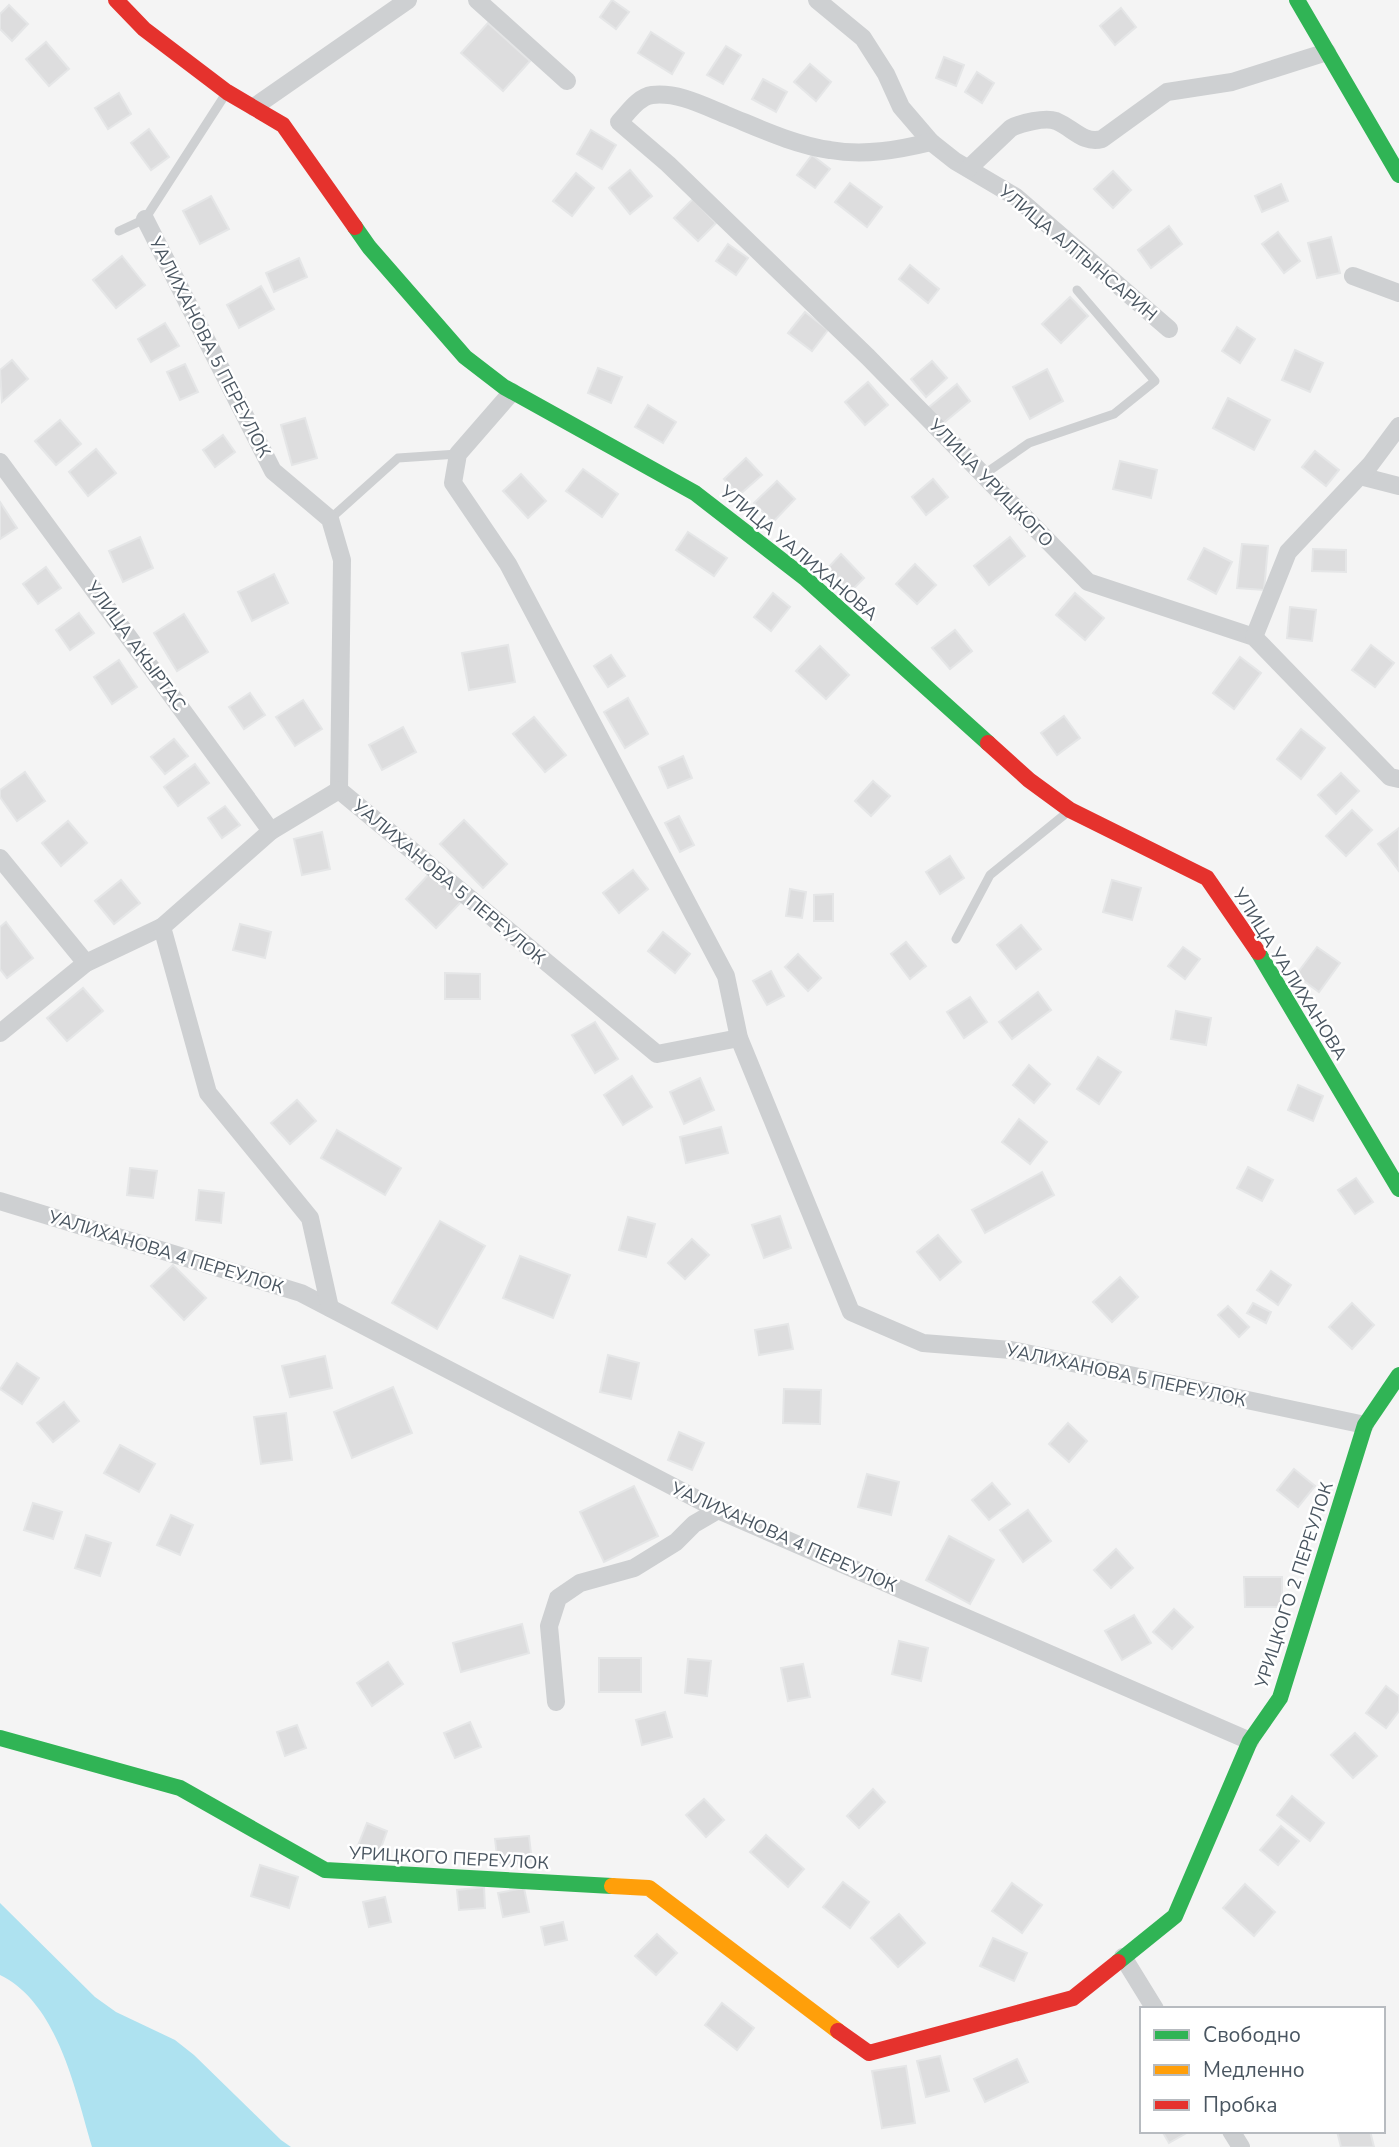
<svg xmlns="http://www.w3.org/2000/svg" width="1399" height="2147" font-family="'Nunito Sans',sans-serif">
	<rect width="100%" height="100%" fill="#f4f4f4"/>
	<path fill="#aee2f0" d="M 0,1903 L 95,1997 L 116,2012 L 175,2040 L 194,2055 L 281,2140 L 291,2147 L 92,2147 C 75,2090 58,2003 0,1975 Z"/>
	<g fill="#ddddde" stroke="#e5e6e7" stroke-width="2">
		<polygon points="612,0 629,12 616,29 600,17"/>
		<polygon points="9,5 28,24 12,41 0,29 0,14"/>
		<polygon points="1121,8 1136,27 1115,45 1100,26"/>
		<polygon points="488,23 530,61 503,91 461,53"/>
		<polygon points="651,32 684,53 672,74 638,53"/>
		<polygon points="46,42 69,69 49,86 26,59"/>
		<polygon points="726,46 741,55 723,84 707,75"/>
		<polygon points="944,57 964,65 956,86 936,78"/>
		<polygon points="810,64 831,82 816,101 794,82"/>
		<polygon points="977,72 994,83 982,103 965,92"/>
		<polygon points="763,79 787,92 776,112 752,99"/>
		<polygon points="119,93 131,114 108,129 95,108"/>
		<polygon points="149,129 169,157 151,170 131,143"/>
		<polygon points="591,130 616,145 602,169 577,154"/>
		<polygon points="812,155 830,169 815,188 797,175"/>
		<polygon points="630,170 652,196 630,214 609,188"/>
		<polygon points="1113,171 1131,190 1113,208 1094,189"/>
		<polygon points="576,173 594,188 572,216 553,201"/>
		<polygon points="850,183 882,207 867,227 835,202"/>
		<polygon points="1281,184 1288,201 1262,212 1255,196"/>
		<polygon points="211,196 229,229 200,244 183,211"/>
		<polygon points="693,199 716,223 698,241 674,218"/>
		<polygon points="1169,226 1182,244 1151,268 1138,250"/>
		<polygon points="1278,232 1300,261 1284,273 1262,244"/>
		<polygon points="1331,237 1340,273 1317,278 1308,243"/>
		<polygon points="728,244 748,258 736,275 716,261"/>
		<polygon points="122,256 145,285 116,308 93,280"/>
		<polygon points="299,258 307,277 274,292 266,273"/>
		<polygon points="910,265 939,289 928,303 899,279"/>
		<polygon points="261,286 274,309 239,328 227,305"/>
		<polygon points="1070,297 1088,316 1061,343 1042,324"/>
		<polygon points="805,312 828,330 812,351 788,333"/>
		<polygon points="165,323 179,346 151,362 138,339"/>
		<polygon points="1237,327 1255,339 1240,363 1222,351"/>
		<polygon points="1295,350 1323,363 1310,392 1282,380"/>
		<polygon points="12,360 28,379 2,402 0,370"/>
		<polygon points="932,361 947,378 926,397 911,379"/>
		<polygon points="185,364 198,392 180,400 167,372"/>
		<polygon points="598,368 622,377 611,403 588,393"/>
		<polygon points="1047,369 1063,401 1030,419 1013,387"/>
		<polygon points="868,382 888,405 865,425 845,402"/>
		<polygon points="957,384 970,401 941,425 928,408"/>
		<polygon points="1228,398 1270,420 1254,450 1213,428"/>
		<polygon points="648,405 676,422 663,443 635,427"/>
		<polygon points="305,418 317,458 292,465 281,425"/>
		<polygon points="60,420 81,444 56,465 35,441"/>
		<polygon points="223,435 235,452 215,467 203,450"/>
		<polygon points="96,449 116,473 88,496 69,472"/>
		<polygon points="1315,451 1339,470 1326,486 1302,467"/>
		<polygon points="746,458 762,475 739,495 724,479"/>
		<polygon points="1120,461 1157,470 1151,498 1113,489"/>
		<polygon points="583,469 618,494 602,517 566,491"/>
		<polygon points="521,474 546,501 528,518 503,491"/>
		<polygon points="933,479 948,497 926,515 912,497"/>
		<polygon points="777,481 795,499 773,522 754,503"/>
		<polygon points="0,502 17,528 0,539"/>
		<polygon points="688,532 727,558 714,576 676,550"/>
		<polygon points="140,537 153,568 123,582 109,551"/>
		<polygon points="1010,537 1025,556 989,585 974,566"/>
		<polygon points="1242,544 1268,546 1264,590 1237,588"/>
		<polygon points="1204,548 1232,562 1216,594 1188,579"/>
		<polygon points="1313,549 1346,550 1346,572 1312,571"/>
		<polygon points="841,554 864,578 850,592 827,569"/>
		<polygon points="915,564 936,585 917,604 896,584"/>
		<polygon points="46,567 61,588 38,604 23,584"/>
		<polygon points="274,574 288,603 252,621 238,592"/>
		<polygon points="773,593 790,607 771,631 754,617"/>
		<polygon points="1075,593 1104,618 1085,640 1056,615"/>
		<polygon points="1290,607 1316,610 1312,641 1287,638"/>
		<polygon points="79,613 94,633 70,650 56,630"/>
		<polygon points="184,614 208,652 177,671 154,633"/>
		<polygon points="955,630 972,651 950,669 932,648"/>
		<polygon points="508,645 515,682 469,690 462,653"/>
		<polygon points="1371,645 1394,663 1375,687 1352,670"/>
		<polygon points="820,646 849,675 826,699 796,671"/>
		<polygon points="611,655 625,676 608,687 594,666"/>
		<polygon points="1240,657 1261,673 1234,709 1213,693"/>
		<polygon points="119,660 137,687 112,704 94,677"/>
		<polygon points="250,693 265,715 244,729 229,707"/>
		<polygon points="628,698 648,734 625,748 604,712"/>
		<polygon points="303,700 322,729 295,746 276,717"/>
		<polygon points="1064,716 1080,738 1057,755 1041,733"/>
		<polygon points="534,717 566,755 545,772 513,734"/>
		<polygon points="403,727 416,752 382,770 369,745"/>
		<polygon points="1301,729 1325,748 1301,779 1277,759"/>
		<polygon points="174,739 188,756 165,774 151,757"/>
		<polygon points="683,756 692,778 668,788 659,767"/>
		<polygon points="195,764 209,783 178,806 164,787"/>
		<polygon points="25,772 45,801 17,821 0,797 0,790"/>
		<polygon points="1341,773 1359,791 1336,814 1318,795"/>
		<polygon points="873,781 890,796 871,816 855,801"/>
		<polygon points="225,806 240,825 222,838 208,818"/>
		<polygon points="1352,810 1372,830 1346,856 1326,836"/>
		<polygon points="679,816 694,845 680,852 665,823"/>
		<polygon points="464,820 507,864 483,888 440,844"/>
		<polygon points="68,821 87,843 61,866 42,843"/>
		<polygon points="1399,828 1399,871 1378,844"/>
		<polygon points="322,832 330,869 302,875 294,839"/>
		<polygon points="950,856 964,878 940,894 926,872"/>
		<polygon points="633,870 648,889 619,913 603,893"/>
		<polygon points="430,873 461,902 436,928 406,899"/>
		<polygon points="121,880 140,903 114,924 95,901"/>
		<polygon points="1112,880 1141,888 1132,920 1103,912"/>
		<polygon points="790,889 806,892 802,918 786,916"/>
		<polygon points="833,894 833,921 814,921 814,895"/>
		<polygon points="6,922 33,958 7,978 0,969 0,927"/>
		<polygon points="240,924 271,932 265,958 233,950"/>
		<polygon points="1021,925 1041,949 1016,969 997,945"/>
		<polygon points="663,932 690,954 675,973 648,951"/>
		<polygon points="906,942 926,966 910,979 891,954"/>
		<polygon points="1183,947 1200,959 1185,979 1168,966"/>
		<polygon points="1317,947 1340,963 1319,992 1296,975"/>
		<polygon points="798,954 821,978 808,991 785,967"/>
		<polygon points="771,971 784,996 767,1005 753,981"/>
		<polygon points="445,973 480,974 480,999 445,999"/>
		<polygon points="83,988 103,1011 67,1041 47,1018"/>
		<polygon points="1038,992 1051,1010 1012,1039 999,1022"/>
		<polygon points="970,997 987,1022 964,1038 947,1012"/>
		<polygon points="1176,1011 1211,1018 1206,1045 1171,1039"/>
		<polygon points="595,1022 618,1059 595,1073 572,1035"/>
		<polygon points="1098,1057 1121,1072 1099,1104 1077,1089"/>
		<polygon points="1029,1065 1050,1084 1034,1103 1013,1085"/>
		<polygon points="632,1076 652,1107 623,1125 604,1095"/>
		<polygon points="700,1078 714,1110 684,1124 670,1092"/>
		<polygon points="1298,1085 1323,1096 1313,1121 1288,1110"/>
		<polygon points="297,1100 316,1121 290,1144 271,1123"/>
		<polygon points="1019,1119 1047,1142 1030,1164 1002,1142"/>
		<polygon points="721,1127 728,1153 686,1163 680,1137"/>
		<polygon points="337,1130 401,1168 385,1195 321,1158"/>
		<polygon points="1248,1167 1273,1180 1262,1201 1237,1188"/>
		<polygon points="130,1168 157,1171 153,1198 127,1195"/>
		<polygon points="1042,1172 1054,1195 985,1233 972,1210"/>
		<polygon points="1356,1178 1373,1202 1355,1214 1338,1190"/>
		<polygon points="199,1190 224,1193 221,1223 196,1220"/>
		<polygon points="780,1216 791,1248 764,1258 752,1225"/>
		<polygon points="628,1217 655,1224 646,1257 619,1250"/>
		<polygon points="440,1221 485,1246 437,1329 392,1303"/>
		<polygon points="938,1235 961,1262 940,1280 917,1252"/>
		<polygon points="692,1239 709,1255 685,1279 668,1263"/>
		<polygon points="520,1256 570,1275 553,1318 503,1298"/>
		<polygon points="173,1265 206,1298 184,1320 151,1286"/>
		<polygon points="1271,1271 1291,1285 1278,1305 1257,1290"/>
		<polygon points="1120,1277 1138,1297 1112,1322 1093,1302"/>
		<polygon points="1253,1303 1271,1312 1266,1323 1247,1313"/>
		<polygon points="1352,1303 1374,1325 1352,1349 1329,1327"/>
		<polygon points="1228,1306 1249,1327 1239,1337 1218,1315"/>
		<polygon points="788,1324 793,1349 759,1355 755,1330"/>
		<polygon points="608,1355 639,1363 631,1399 600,1392"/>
		<polygon points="325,1356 332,1388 290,1397 282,1366"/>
		<polygon points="17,1363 39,1378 22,1404 0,1389"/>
		<polygon points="393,1387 412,1433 352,1458 334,1412"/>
		<polygon points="784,1389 821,1390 820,1424 783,1423"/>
		<polygon points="64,1402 79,1421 53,1442 37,1423"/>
		<polygon points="286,1413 292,1460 261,1464 254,1417"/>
		<polygon points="1068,1423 1087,1441 1069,1462 1049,1444"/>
		<polygon points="679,1432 704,1443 692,1470 668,1460"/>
		<polygon points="120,1445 155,1464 139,1492 104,1473"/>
		<polygon points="1294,1469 1315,1486 1298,1507 1277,1490"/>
		<polygon points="867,1474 899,1482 891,1515 858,1507"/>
		<polygon points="992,1483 1010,1504 989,1520 972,1500"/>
		<polygon points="634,1486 658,1536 604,1562 580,1512"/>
		<polygon points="33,1503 62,1512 53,1539 24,1530"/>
		<polygon points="1028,1510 1051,1541 1023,1562 1000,1530"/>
		<polygon points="171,1515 193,1525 180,1555 157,1545"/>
		<polygon points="86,1535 111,1543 100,1576 75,1568"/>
		<polygon points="949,1536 994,1560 970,1604 926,1580"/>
		<polygon points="1116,1549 1133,1568 1111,1588 1094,1570"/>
		<polygon points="1244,1577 1282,1577 1282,1607 1245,1607"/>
		<polygon points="1174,1609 1193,1627 1172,1649 1153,1632"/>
		<polygon points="1134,1615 1151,1643 1122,1660 1105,1631"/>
		<polygon points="522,1624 529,1653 461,1672 453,1643"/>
		<polygon points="899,1641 928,1648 921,1681 892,1674"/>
		<rect x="599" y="1658" width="42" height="34"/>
		<polygon points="688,1659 711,1661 707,1696 685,1693"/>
		<polygon points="388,1662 403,1684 372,1706 357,1683"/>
		<polygon points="803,1664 810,1697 788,1701 781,1668"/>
		<polygon points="1386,1686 1399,1696 1399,1711 1386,1728 1366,1713"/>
		<polygon points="665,1712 672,1737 642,1745 636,1720"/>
		<polygon points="470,1722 481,1747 455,1758 444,1733"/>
		<polygon points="297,1725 306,1748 285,1756 277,1732"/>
		<polygon points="1355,1733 1377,1756 1353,1778 1331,1755"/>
		<polygon points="873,1789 885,1802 859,1828 847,1816"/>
		<polygon points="1292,1796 1324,1823 1310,1841 1277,1815"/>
		<polygon points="704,1799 724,1820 706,1837 686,1815"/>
		<polygon points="367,1823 387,1831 378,1856 357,1848"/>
		<polygon points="1281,1826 1299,1841 1278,1865 1260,1850"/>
		<polygon points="766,1835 804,1869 788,1887 750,1852"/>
		<polygon points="529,1836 532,1862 498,1865 495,1839"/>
		<polygon points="260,1865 298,1877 289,1908 251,1896"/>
		<polygon points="843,1882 869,1902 850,1928 823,1907"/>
		<polygon points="1012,1883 1042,1905 1022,1933 992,1911"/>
		<polygon points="1245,1884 1275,1912 1254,1936 1223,1908"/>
		<polygon points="484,1887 485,1908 459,1910 457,1890"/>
		<polygon points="524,1888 529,1912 503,1917 498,1893"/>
		<polygon points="385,1897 391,1922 369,1927 363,1902"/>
		<polygon points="899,1914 925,1943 898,1967 871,1938"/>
		<polygon points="563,1922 567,1940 545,1945 541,1927"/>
		<polygon points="657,1934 677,1953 656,1975 635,1956"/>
		<polygon points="993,1938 1027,1953 1014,1981 980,1966"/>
		<polygon points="722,2003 754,2028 737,2050 705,2025"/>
		<polygon points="940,2056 949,2091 926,2097 917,2061"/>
		<polygon points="1017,2059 1028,2082 985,2102 974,2079"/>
		<polygon points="906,2066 915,2123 882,2128 872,2071"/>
		<polygon points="1162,2131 1190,2131 1169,2143"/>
		<polygon points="1337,2131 1370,2131 1374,2147 1341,2147"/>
	</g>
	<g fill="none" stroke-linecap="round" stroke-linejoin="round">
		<g stroke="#ced0d2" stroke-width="9">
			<polyline points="119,231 145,219 225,95"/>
			<polyline points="983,475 1029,443 1114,414 1155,381 1077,290"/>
			<polyline points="330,519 398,458 458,454"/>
			<polyline points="956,939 990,875 1069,811"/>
		</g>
		<g stroke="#ced0d2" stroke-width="18">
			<polyline points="477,0 567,81"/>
			<polyline points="817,0 863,38 886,74 901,107 931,142 955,161 1016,197 1169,329"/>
			<polyline points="254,107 408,0"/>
			<path d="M 931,142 C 898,150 864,156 830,150 C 795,145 761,129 729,116 C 704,106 679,92 652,95 C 638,97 628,113 619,122 L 668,164 L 868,357 L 1088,582 L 1254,637 L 1390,777 L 1399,779"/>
			<path d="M 969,168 L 1011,128 C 1021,123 1045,117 1056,121 C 1073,128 1083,144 1102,139 L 1167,92 L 1232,82 L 1327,52"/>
			<polyline points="145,219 273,471 330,519 342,560 339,790 657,1054 739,1038"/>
			<polyline points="1353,276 1399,293"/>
			<polyline points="512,392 458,454 453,483 508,564 726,976 739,1038 851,1312 923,1343 1011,1350 1365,1425"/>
			<polyline points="0,462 271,831"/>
			<polyline points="1360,476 1399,486"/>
			<polyline points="1254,637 1288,552 1370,465 1399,426"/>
			<polyline points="0,858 86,963"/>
			<polyline points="0,1033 86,963 162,927"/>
			<polyline points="0,1201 301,1293 718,1510 1250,1741"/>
			<polyline points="330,1308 310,1218 208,1093 162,927 271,831 339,790"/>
			<polyline points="556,1702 549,1626 558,1598 580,1583 634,1568 676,1542 694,1524 718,1510"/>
			<polyline points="1123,1957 1155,2009"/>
			<polyline points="1231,2131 1241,2147"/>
		</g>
		<g stroke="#30b455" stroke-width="16">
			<polyline points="1297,0 1399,175"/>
			<polyline points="355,227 369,247 465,357 504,387 695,493 806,579 988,743"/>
			<polyline points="1258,952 1399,1189"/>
			<polyline points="0,1738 180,1788 325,1870 612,1886"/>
			<polyline points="1118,1962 1175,1916 1250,1741 1280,1698 1365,1425 1399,1375"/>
		</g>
		<polyline stroke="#ff9f0a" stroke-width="16" points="612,1886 649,1888 838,2031"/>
		<g stroke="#e5322d" stroke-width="16">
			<polyline points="116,0 144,29 227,92 283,125 355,227"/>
			<polyline points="988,743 1029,780 1070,810 1207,878 1258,952"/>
			<polyline points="838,2031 869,2053 1073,1998 1118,1962"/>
		</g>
	</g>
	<g text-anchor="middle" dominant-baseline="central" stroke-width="5" stroke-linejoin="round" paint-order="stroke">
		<g font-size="18" fill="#4a5661" stroke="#fff">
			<text transform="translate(1078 253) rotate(40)">УЛИЦА АЛТЫНСАРИН</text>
			<text transform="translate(210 347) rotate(63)">УАЛИХАНОВА 5 ПЕРЕУЛОК</text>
			<text transform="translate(991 483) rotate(46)">УЛИЦА УРИЦКОГО</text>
			<text transform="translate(799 553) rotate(40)">УЛИЦА УАЛИХАНОВА</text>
			<text transform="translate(136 646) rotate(54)">УЛИЦА АКЫРТАС</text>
			<text transform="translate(449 882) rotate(40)">УАЛИХАНОВА 5 ПЕРЕУЛОК</text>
			<text transform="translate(1290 974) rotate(58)">УЛИЦА УАЛИХАНОВА</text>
			<text transform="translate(166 1252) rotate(17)">УАЛИХАНОВА 4 ПЕРЕУЛОК</text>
			<text transform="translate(1126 1375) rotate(12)">УАЛИХАНОВА 5 ПЕРЕУЛОК</text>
			<text transform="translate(784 1537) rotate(24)">УАЛИХАНОВА 4 ПЕРЕУЛОК</text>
			<text transform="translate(1294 1585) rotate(-72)">УРИЦКОГО 2 ПЕРЕУЛОК</text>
			<text transform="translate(449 1858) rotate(3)">УРИЦКОГО ПЕРЕУЛОК</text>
		</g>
	</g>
	<rect x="1140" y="2007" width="245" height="126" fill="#ffffff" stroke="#b7bbc0" stroke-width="2"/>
	<rect x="1154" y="2030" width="35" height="10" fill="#30b455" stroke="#b7bbc0" stroke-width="2"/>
	<text x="1203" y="2042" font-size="21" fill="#4a5661">Свободно</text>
	<rect x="1154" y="2065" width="35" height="10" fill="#ff9f0a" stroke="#b7bbc0" stroke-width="2"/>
	<text x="1203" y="2077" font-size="21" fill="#4a5661">Медленно</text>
	<rect x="1154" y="2100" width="35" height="10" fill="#e5322d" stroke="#b7bbc0" stroke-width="2"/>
	<text x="1203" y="2112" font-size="21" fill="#4a5661">Пробка</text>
</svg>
